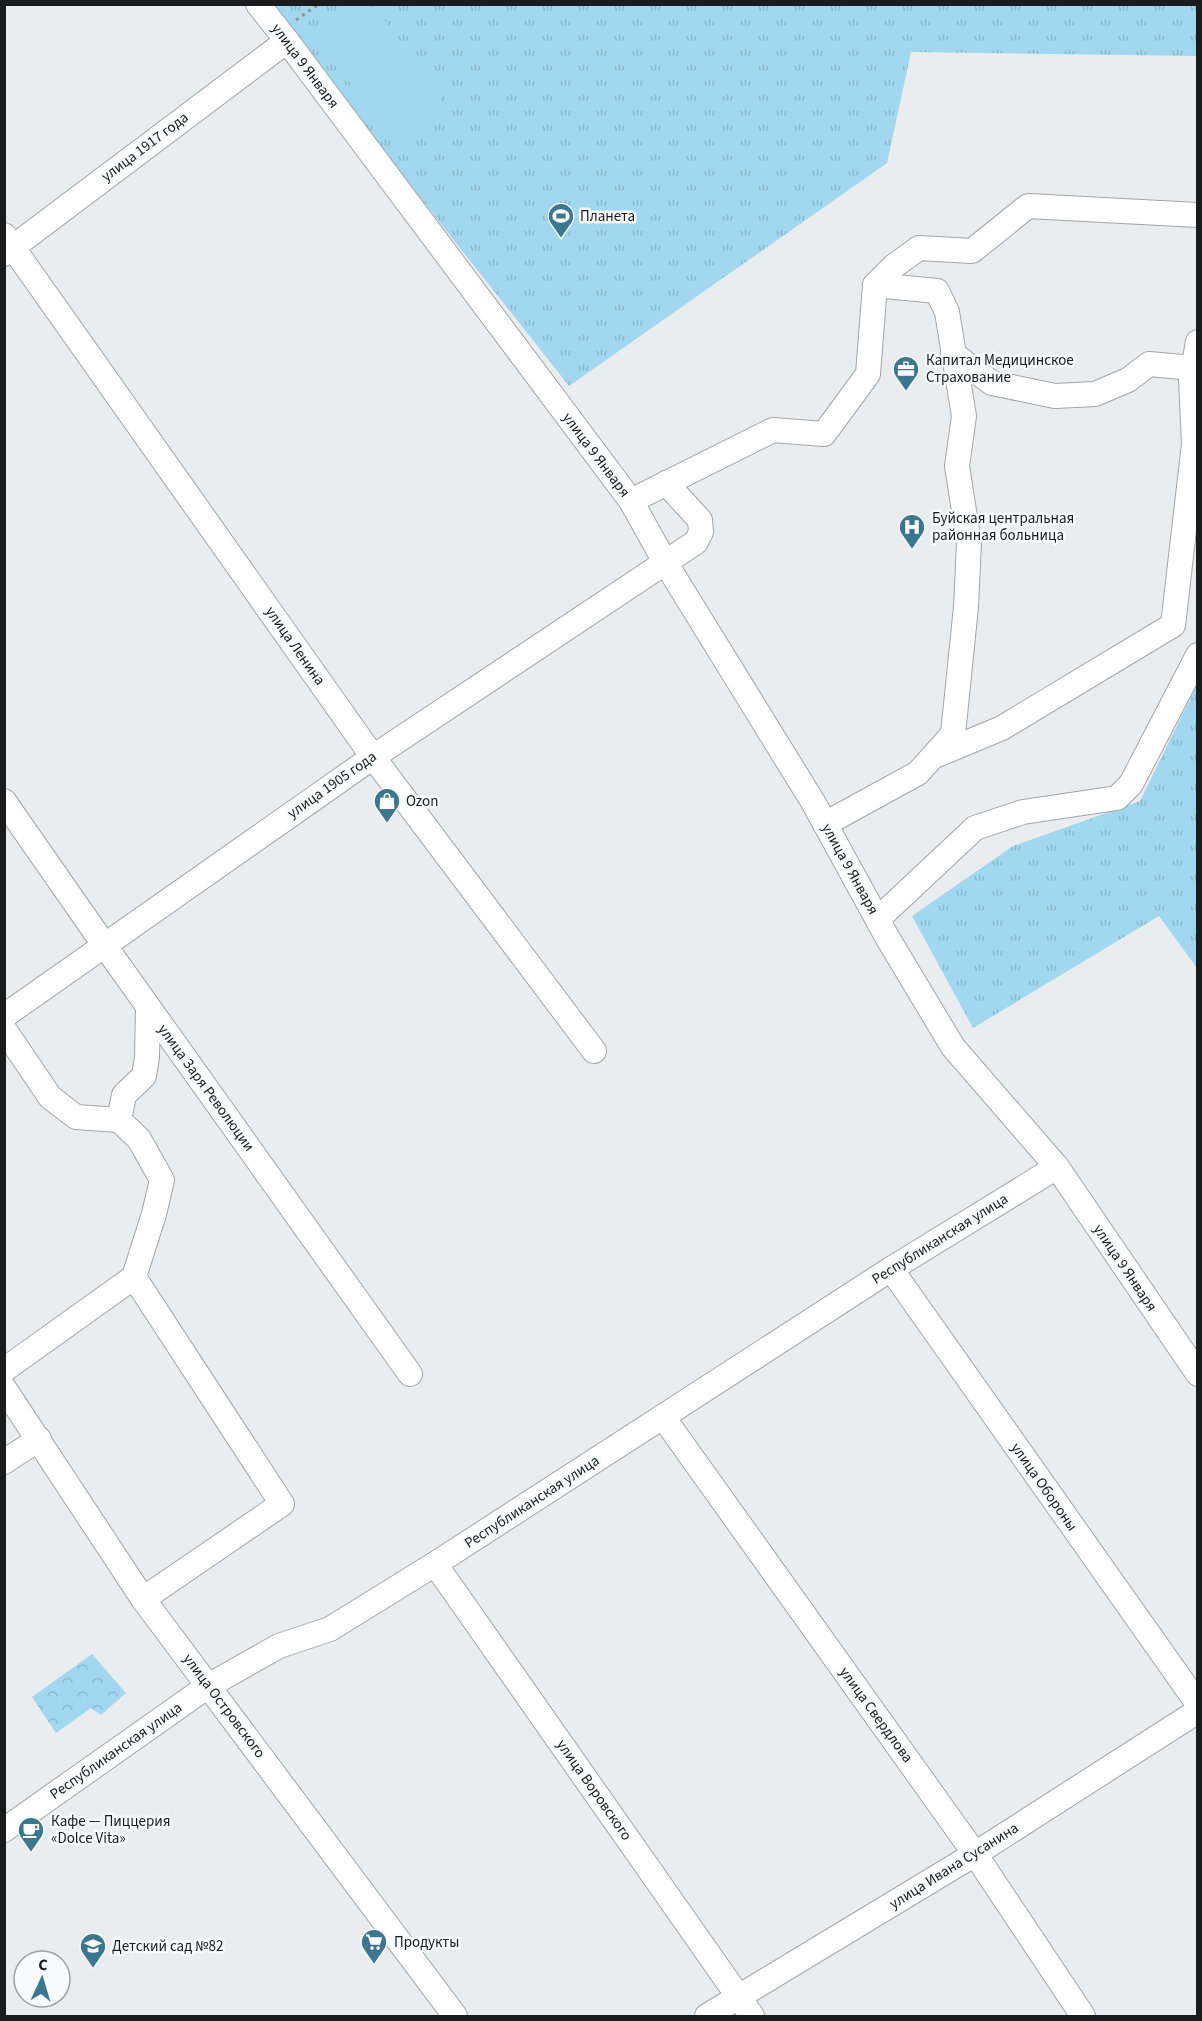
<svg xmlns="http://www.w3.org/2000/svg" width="1202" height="2021" font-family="'Source Sans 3',sans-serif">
	<defs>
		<pattern id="grass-tufts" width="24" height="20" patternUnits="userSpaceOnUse" patternTransform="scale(1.5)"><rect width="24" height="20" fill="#a1d7ef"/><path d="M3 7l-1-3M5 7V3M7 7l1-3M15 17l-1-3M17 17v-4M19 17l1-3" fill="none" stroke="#8ab8cc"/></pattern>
		<pattern id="park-crowns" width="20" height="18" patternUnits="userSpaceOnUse" patternTransform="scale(1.5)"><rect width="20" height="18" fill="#a1d7ef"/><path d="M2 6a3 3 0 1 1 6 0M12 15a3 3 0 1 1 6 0" fill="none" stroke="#8ab8cc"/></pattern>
	</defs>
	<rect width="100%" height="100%" fill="#eaedef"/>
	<g fill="url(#grass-tufts)">
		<polygon points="268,5 1197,5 1197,56 911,52 887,163 569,386"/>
		<polygon points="1197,685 1197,968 1159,916 973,1028 912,916 1013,846 1140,801"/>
	</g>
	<polygon fill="url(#park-crowns)" points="92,1654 126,1693 101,1715 91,1708 56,1733 32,1697"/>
	<path fill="#a1d7ef" d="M 357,4 L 368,5 L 377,10 L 441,96 L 439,108 L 409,133 L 397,136 L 387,132 L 321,44 C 321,26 341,11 357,4 Z"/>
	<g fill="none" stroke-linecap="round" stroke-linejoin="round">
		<g stroke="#a2a5a6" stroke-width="26">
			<g id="minor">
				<polyline points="258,4 287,41 631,501 665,562 813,802 887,937 953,1047 1057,1167 1198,1374"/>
				<polyline points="4,235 373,757 594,1051"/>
				<polyline points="4,254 287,41"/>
				<polyline points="953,354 992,383 1055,396 1095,394 1128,380 1149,364 1193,368"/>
				<polyline points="631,501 773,430 824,434 868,374 875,285 894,266 919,248 972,251 1028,206 1198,215"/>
				<polyline points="937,755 1002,728 1173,625 1194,444 1191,380 1198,342"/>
				<polyline points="4,801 105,946 410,1374"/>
				<polyline points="825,824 918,773 953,734 966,607 969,543 957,466 964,416 947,312 937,291 875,285"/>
				<polyline points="878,919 975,828 1023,812 1117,798 1131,784 1198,655"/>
				<polyline points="4,1016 373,757 696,542 701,532 700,520 666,483"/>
				<polyline points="4,1029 50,1097 76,1117 119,1120 139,1139 162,1180 154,1214 134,1277"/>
				<polyline points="119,1120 124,1095 144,1076 147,1057 148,1008"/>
				<polyline points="891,1269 1198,1704"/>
				<polyline points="4,1370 134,1277 282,1504 143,1599"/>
				<polyline points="4,1388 143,1599 455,2016"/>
				<polyline points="663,1417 975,1854 1083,2016"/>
				<polyline points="4,1462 39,1439"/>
				<polyline points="435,1564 752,2016"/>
				<polyline points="4,1830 208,1686 279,1646 330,1629 435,1564 891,1269 1057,1167"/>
				<polyline points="707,2016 975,1854 1198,1711"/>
			</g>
		</g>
		<polyline stroke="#8f9192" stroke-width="3" stroke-dasharray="3 4.5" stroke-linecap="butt" points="296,20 319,4"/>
		<use href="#minor" stroke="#fff" stroke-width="24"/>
	</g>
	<defs>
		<g id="stadium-pin" transform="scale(1.35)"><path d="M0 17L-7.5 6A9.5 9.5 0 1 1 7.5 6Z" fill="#3c778f" stroke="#f7fbfc"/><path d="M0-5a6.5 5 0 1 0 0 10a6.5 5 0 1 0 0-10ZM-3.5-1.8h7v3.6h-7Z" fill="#fff"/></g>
		<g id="office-pin" transform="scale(1.35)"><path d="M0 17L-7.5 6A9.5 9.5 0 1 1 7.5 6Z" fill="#3c778f" stroke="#f7fbfc"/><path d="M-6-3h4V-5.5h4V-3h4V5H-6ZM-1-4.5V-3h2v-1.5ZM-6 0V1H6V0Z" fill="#fff"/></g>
		<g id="hospital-pin" transform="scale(1.35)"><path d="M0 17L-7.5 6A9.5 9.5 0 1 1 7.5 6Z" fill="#3c778f" stroke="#f7fbfc"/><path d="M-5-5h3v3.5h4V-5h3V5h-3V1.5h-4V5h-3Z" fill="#fff"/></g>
		<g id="shop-pin" transform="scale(1.35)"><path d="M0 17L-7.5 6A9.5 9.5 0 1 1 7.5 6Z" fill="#3c778f" stroke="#f7fbfc"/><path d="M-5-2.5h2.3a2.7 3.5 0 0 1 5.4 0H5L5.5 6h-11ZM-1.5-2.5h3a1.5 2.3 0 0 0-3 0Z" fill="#fff"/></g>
		<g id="cafe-pin" transform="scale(1.35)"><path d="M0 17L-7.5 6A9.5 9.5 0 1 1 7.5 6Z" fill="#3c778f" stroke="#f7fbfc"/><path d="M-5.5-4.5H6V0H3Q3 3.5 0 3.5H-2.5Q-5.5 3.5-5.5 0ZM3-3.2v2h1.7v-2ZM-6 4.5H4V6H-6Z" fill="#fff"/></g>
		<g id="supermarket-pin" transform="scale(1.35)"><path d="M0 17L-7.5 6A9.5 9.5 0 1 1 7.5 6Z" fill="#3c778f" stroke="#f7fbfc"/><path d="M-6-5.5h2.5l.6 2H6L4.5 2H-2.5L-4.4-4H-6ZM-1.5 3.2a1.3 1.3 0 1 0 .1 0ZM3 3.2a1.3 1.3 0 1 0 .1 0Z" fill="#fff"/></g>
		<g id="school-pin" transform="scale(1.35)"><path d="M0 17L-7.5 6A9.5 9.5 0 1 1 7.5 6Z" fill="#3c778f" stroke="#f7fbfc"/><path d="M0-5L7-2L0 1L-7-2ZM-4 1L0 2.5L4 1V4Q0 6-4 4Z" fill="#fff"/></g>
	</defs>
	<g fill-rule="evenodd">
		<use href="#stadium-pin" x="561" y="216"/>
		<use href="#office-pin" x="906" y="369"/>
		<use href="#hospital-pin" x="912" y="527"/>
		<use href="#shop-pin" x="387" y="801"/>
		<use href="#cafe-pin" x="31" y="1830"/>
		<use href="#supermarket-pin" x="374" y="1942"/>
		<use href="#school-pin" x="93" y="1946"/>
	</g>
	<g text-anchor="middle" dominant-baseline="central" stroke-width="5" stroke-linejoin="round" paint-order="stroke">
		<g font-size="15" fill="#1a1b1c" stroke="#f7fbfc">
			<text transform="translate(305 66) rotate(53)">улица 9 Января</text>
			<text transform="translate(145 147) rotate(-37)">улица 1917 года</text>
			<text transform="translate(596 455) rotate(53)">улица 9 Января</text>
			<text transform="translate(295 646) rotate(55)">улица Ленина</text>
			<text transform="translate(332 785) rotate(-35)">улица 1905 года</text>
			<text transform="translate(850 869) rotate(61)">улица 9 Января</text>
			<text transform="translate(206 1088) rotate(54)">улица Заря Революции</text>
			<text transform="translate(940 1239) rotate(-32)">Республиканская улица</text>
			<text transform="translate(1125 1268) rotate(56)">улица 9 Января</text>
			<text transform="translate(1044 1487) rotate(55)">улица Обороны</text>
			<text transform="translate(532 1502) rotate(-33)">Республиканская улица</text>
			<text transform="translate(224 1706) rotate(53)">улица Островского</text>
			<text transform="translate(876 1715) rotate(54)">улица Свердлова</text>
			<text transform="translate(116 1751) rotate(-35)">Республиканская улица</text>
			<text transform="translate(594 1790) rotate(55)">улица Воровского</text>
			<text transform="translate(954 1866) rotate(-32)">улица Ивана Сусанина</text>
		</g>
		<g font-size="15" fill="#1a1b1c" stroke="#f7fbfc" text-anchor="start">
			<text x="580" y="216">Планета</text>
			<text x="926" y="360">Капитал Медицинское<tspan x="926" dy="17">Страхование</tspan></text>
			<text x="932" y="518">Буйская центральная<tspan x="932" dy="17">районная больница</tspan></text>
			<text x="406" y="801">Ozon</text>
			<text x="51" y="1821">Кафе — Пиццерия<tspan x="51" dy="17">«Dolce Vita»</tspan></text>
			<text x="394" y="1942">Продукты</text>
			<text x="112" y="1946">Детский сад №82</text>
		</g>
	</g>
	<rect width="1202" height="2021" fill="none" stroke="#1a1b1c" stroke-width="12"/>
	<g transform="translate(42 1979) rotate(4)"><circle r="28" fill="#f7fbfc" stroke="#9fa1a2" stroke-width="1.5"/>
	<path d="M0-4.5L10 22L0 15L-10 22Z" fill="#3c778f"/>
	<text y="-9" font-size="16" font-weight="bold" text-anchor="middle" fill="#1a1b1c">С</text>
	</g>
</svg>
